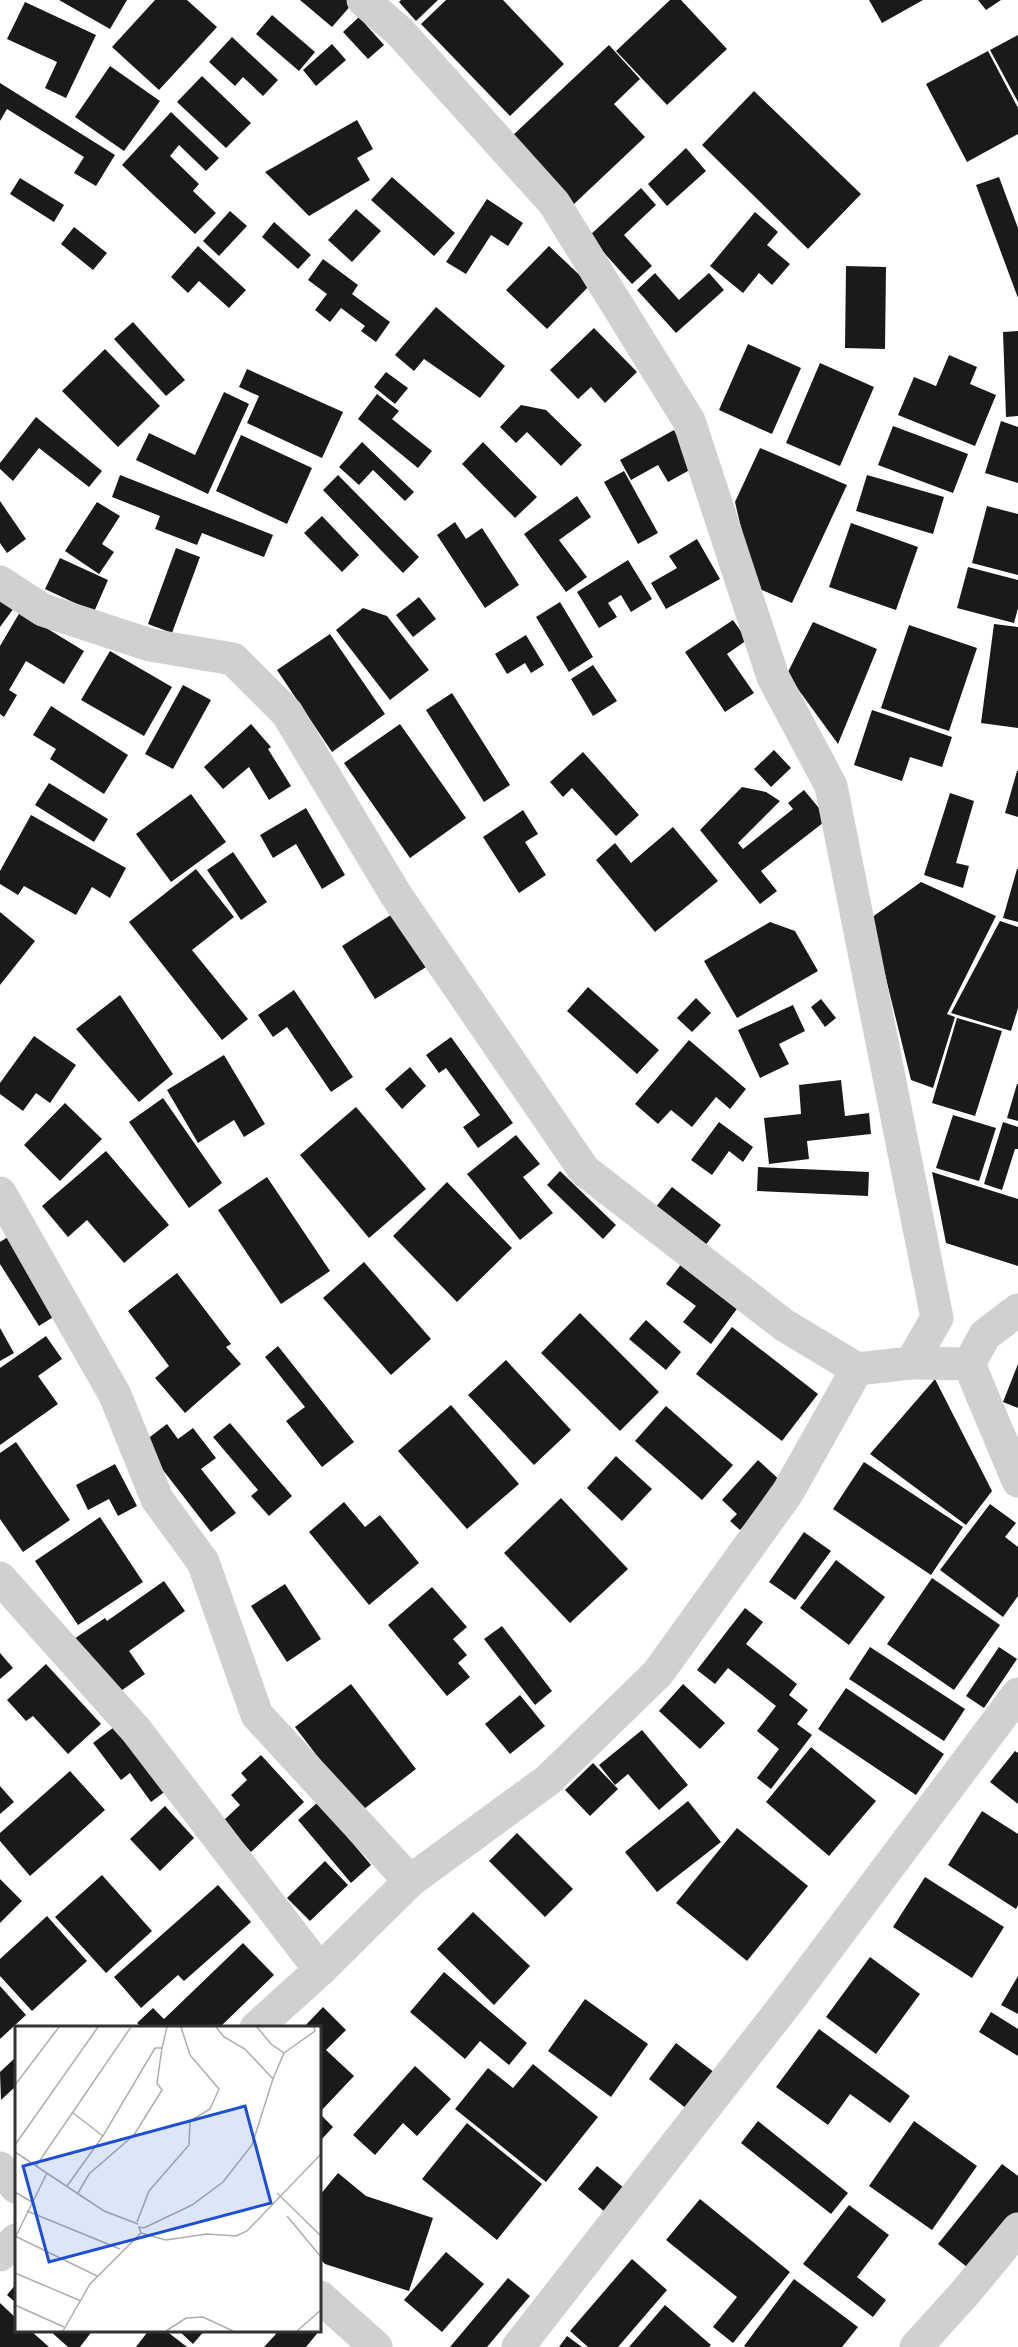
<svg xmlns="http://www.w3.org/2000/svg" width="1018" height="2347" font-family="Barlow,sans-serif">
	<rect width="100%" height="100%" fill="#fff"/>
	<g fill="#1a1a1a">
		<polygon points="59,0 127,0 110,29"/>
		<polygon points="155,0 187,0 217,27 159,90 112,47"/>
		<polygon points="300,0 350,0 353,3 332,27"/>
		<polygon points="401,0 438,0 416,21 399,2"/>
		<polygon points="446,0 503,0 564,64 510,116 421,24"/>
		<polygon points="670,0 681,0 727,49 667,105 616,51"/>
		<polygon points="869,0 923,0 882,23"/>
		<polygon points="978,0 1001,0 986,10"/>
		<polygon points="25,2 96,35 66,98 45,88 57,62 7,39"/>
		<polygon points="272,15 315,52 299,71 256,34"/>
		<polygon points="359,17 384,45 368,59 343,32"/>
		<polygon points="1018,35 1018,102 990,50"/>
		<polygon points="232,37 278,80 263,96 243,77 235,86 209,62"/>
		<polygon points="332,44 346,60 316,86 303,70"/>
		<polygon points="609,45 640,79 614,104 645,137 574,204 511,137"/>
		<polygon points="988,51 1018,108 1018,134 967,162 926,84"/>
		<polygon points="110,66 160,101 124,151 75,117"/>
		<polygon points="202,76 251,123 226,148 177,102"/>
		<polygon points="0,83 115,155 96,186 74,173 84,157 7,109 0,121"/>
		<polygon points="754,91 861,194 808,249 702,145"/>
		<polygon points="171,112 219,158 206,171 179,145 170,156 199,184 193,191 216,213 195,234 122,165"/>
		<polygon points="357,120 373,149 357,158 370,180 309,216 265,172"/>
		<polygon points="686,148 706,171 667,206 648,184"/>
		<polygon points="392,177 455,233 434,256 371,200"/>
		<polygon points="999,177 1018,228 1018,298 976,185"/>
		<polygon points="20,178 64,205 54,222 10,194"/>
		<polygon points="641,188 656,205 624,235 652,266 632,284 589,236"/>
		<polygon points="487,199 523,223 508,246 491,235 466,274 446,262"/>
		<polygon points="356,209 381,231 352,262 328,240"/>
		<polygon points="230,211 247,226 219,256 203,241"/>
		<polygon points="755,212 778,232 767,245 790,264 772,285 759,273 743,293 710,266"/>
		<polygon points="274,222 311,255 298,269 262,237"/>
		<polygon points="74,227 107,253 93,270 61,244"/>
		<polygon points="198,246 246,290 229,308 199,281 188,293 171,277"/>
		<polygon points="549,246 590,285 547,329 506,290"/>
		<polygon points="323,259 358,285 352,294 390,322 376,342 361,331 365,326 341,308 330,322 315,310 327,294 308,280"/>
		<polygon points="846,266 886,267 885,349 845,348"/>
		<polygon points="655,273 679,300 709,273 724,290 676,333 637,290"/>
		<polygon points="436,307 505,366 480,398 424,359 414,371 395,355"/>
		<polygon points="133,322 185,380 166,396 114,339"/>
		<polygon points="594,328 637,372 605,403 591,387 578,399 550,370"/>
		<polygon points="1018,331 1018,416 1006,417 1003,332"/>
		<polygon points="748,344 801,368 772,434 719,410"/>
		<polygon points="105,349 160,406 118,447 62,391"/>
		<polygon points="949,355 977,367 970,384 996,395 975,446 898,415 914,377 936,386"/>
		<polygon points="820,363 874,387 840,466 786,443"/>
		<polygon points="247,369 343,412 322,458 247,423 259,396 239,387"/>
		<polygon points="386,372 408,388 395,404 374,387"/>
		<polygon points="224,392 249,404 208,494 136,460 149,433 195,455"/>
		<polygon points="377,394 399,411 392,419 432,451 418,468 358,419"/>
		<polygon points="521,405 546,410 582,445 561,466 527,432 516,443 500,427"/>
		<polygon points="36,417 102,471 89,487 39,448 13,481 0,469 0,463"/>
		<polygon points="1001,421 1018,427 1018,483 985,473"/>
		<polygon points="893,426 968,454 953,493 878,465"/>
		<polygon points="674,430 695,467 668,482 658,465 631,480 620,460"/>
		<polygon points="241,435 312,468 287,524 216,491"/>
		<polygon points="362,442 414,492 405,501 373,470 359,485 339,467"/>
		<polygon points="483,442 537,497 515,518 462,464"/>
		<polygon points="760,448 847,485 792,603 755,587 735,502"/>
		<polygon points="624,471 658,533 638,544 604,482"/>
		<polygon points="120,475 273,535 264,557 202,533 197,545 155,529 160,516 112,497"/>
		<polygon points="338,475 419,557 403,573 323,490"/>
		<polygon points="867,475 944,497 933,534 856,511"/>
		<polygon points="577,496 591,517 559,540 587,577 566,592 524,534"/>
		<polygon points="0,501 26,539 7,553 0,543"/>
		<polygon points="97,502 120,516 102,544 114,552 99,574 65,551"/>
		<polygon points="987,506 1018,514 1018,575 972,563"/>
		<polygon points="322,516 359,555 342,572 304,533"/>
		<polygon points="455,522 466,539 482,528 519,585 485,608 437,535"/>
		<polygon points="851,523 918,547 896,610 829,587"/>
		<polygon points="697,539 720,579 666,609 651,583 677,568 669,556"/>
		<polygon points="176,548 200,557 172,633 148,624"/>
		<polygon points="60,558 108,580 94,612 45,589"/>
		<polygon points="628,560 652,599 631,612 621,595 608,603 617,617 599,628 577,592"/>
		<polygon points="968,567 1018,580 1018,608 1014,623 957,608"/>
		<polygon points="0,589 19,601 0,627"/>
		<polygon points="419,597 436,619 413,637 396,615"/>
		<polygon points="560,602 593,657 569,672 536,617"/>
		<polygon points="363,608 387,616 429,670 390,700 336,630"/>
		<polygon points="20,612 84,651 64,684 26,661 9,690 17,695 4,717 0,714 0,646"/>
		<polygon points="733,620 747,640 727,654 754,693 725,712 685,652"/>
		<polygon points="813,622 877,649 838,744 787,674"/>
		<polygon points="994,624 1018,627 1018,728 981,723"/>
		<polygon points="909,625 977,648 949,731 881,708"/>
		<polygon points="330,634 385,714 332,752 277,670"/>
		<polygon points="526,635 544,665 531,673 525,663 507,674 495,654"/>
		<polygon points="110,651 172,687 144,736 81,700"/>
		<polygon points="593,665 617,701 593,716 571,679"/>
		<polygon points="183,685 211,700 173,769 145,754"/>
		<polygon points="452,693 510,785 484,802 426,710"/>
		<polygon points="51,706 128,755 104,794 50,759 56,749 33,735"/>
		<polygon points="872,710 952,737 942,767 910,757 902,781 854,765"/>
		<polygon points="251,724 271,747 268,749 291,786 269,800 249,767 223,789 204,767"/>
		<polygon points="400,724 466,818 410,858 344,763"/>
		<polygon points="774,750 791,768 771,787 754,769"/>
		<polygon points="583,752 639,815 616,836 572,788 563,797 550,782"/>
		<polygon points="1017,771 1018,771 1018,817 1005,813"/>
		<polygon points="49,783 108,819 94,842 35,805"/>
		<polygon points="742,787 766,792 780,801 738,843 743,849 793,809 788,803 804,790 828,819 761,871 777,891 760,904 700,830"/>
		<polygon points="950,793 974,801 956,863 969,866 963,888 924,875"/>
		<polygon points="191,794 226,842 171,882 136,834"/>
		<polygon points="306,808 345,875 322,889 296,844 273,858 260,835"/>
		<polygon points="523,810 538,834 525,842 546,875 519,893 483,837"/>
		<polygon points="31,815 126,868 110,898 92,887 76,915 24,886 18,895 0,884 0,871"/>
		<polygon points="673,827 718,881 655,932 596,860 615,843 631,863"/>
		<polygon points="233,852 267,902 241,920 207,870"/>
		<polygon points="196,869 234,917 192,950 248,1019 222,1040 129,922"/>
		<polygon points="1017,869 1018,869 1018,922 1003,918"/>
		<polygon points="921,882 996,916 947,1014 955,1017 933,1088 911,1080 871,918"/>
		<polygon points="397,911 431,964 375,999 342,946"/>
		<polygon points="0,912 35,941 0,985"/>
		<polygon points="1000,921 1018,927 1018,1008 1011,1031 951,1013"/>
		<polygon points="770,922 795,931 818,971 737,1018 704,961"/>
		<polygon points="588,987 659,1050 637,1074 567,1011"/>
		<polygon points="294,990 353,1077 331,1092 287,1027 273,1037 258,1015"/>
		<polygon points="120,995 173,1074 139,1102 76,1029"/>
		<polygon points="696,998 711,1013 692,1032 677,1018"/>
		<polygon points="821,999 836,1018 825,1027 811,1007"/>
		<polygon points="793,1005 805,1031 779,1044 789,1064 760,1078 738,1030"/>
		<polygon points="957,1018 1002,1031 975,1116 932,1103"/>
		<polygon points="34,1036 76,1065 50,1103 36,1093 23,1111 0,1094 0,1083"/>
		<polygon points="451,1037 513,1123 478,1148 463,1127 480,1115 446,1068 439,1073 426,1055"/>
		<polygon points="689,1040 746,1089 730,1109 716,1097 692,1127 671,1110 658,1124 635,1104"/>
		<polygon points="224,1055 265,1124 244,1137 234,1120 198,1143 167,1090"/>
		<polygon points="410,1067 426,1086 402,1109 385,1089"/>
		<polygon points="841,1080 845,1116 869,1113 871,1134 807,1141 809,1159 769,1164 764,1118 801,1114 799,1085"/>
		<polygon points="1017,1084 1018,1084 1018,1121 1007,1118"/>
		<polygon points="163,1098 222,1183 189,1208 129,1122"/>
		<polygon points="65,1103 102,1139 60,1181 24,1145"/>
		<polygon points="356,1107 426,1189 369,1238 300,1155"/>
		<polygon points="953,1115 996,1128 979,1181 936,1168"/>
		<polygon points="719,1122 753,1147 743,1162 729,1151 712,1175 691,1160"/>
		<polygon points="1003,1122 1018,1127 1018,1149 1015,1149 1002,1190 984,1184"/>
		<polygon points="516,1135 540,1164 523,1177 553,1213 520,1240 467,1174"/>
		<polygon points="106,1151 169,1225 124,1263 87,1220 68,1237 42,1206"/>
		<polygon points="758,1167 869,1172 868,1196 757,1191"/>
		<polygon points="560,1171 616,1225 603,1239 547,1185"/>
		<polygon points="932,1172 1018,1199 1018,1266 946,1243"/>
		<polygon points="267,1177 330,1271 281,1304 218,1210"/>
		<polygon points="447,1182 512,1248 457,1302 393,1236"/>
		<polygon points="672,1187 721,1225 704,1247 655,1208"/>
		<polygon points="11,1235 61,1312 39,1326 0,1264 0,1242"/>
		<polygon points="364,1262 431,1339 391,1375 323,1298"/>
		<polygon points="682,1263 739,1306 711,1344 683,1322 696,1306 666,1284"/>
		<polygon points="177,1273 231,1344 226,1347 241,1364 185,1413 155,1378 169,1366 128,1311"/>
		<polygon points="580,1313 659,1392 620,1431 541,1353"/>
		<polygon points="646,1320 681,1352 666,1370 629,1339"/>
		<polygon points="732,1327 818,1394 782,1441 696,1374"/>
		<polygon points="0,1328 14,1353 0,1361"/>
		<polygon points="46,1336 62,1359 38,1376 58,1404 0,1445 0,1368"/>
		<polygon points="278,1346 354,1442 322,1467 286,1421 305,1407 265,1357"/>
		<polygon points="506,1360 571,1430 534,1465 468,1395"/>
		<polygon points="1018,1364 1018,1408 1003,1402"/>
		<polygon points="935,1379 992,1491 966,1525 870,1454"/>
		<polygon points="451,1405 519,1484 467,1529 398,1451"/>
		<polygon points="666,1406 733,1465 702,1500 635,1441"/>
		<polygon points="230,1423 292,1496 269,1516 251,1496 258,1490 213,1437"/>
		<polygon points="167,1424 178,1439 193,1428 216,1458 201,1469 236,1513 211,1532 142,1443"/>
		<polygon points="16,1442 70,1520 23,1552 0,1519 0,1453"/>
		<polygon points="616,1456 652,1489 622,1521 587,1488"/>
		<polygon points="758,1460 783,1483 740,1530 730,1521 737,1514 722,1500"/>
		<polygon points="864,1462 963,1527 931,1575 833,1509"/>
		<polygon points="115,1464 137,1506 118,1516 109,1499 88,1510 76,1485"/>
		<polygon points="561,1498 628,1569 570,1623 504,1553"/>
		<polygon points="344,1502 365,1527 380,1515 419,1563 369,1605 309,1532"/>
		<polygon points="990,1504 1016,1523 1005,1537 1018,1547 1018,1596 1003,1617 940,1570"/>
		<polygon points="100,1517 143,1582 78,1625 35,1561"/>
		<polygon points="804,1532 831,1551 795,1600 769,1582"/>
		<polygon points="836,1560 885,1597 849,1645 800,1608"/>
		<polygon points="932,1578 1000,1625 954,1690 887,1644"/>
		<polygon points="164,1581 185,1611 129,1651 145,1674 115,1695 74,1639 105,1618 107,1621"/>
		<polygon points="285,1584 321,1639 287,1662 251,1606"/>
		<polygon points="432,1587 467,1627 453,1639 467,1655 458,1663 470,1677 447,1696 388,1625"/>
		<polygon points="745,1608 763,1622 746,1644 797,1684 789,1695 808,1710 797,1724 812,1735 771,1789 757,1778 779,1749 757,1731 776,1706 728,1668 715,1684 697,1670"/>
		<polygon points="502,1626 552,1691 535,1705 484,1639"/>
		<polygon points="870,1647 965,1709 944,1741 849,1679"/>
		<polygon points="999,1647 1017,1659 984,1708 966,1696"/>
		<polygon points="0,1653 13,1668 0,1679"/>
		<polygon points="46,1664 101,1724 68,1754 33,1716 26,1721 7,1700"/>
		<polygon points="351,1684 416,1769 360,1812 295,1727"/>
		<polygon points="683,1684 725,1723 700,1749 659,1711"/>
		<polygon points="846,1688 944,1754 916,1795 818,1729"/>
		<polygon points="520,1695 545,1726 510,1754 485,1724"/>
		<polygon points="118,1724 167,1790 151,1802 130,1773 121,1780 93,1743"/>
		<polygon points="642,1730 688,1785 659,1810 628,1774 615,1785 599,1765"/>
		<polygon points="811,1747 876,1801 829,1856 766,1802"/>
		<polygon points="1015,1751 1018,1753 1018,1804 990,1782"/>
		<polygon points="261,1755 304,1802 251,1852 223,1821 240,1805 231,1795 247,1780 241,1773"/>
		<polygon points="593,1763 618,1789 590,1816 565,1790"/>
		<polygon points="70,1771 105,1810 30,1876 0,1841 0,1833"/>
		<polygon points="0,1786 14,1802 0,1814"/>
		<polygon points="688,1801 721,1842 657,1892 625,1852"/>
		<polygon points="318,1802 371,1865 351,1883 298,1820"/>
		<polygon points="165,1806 194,1838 160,1871 130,1839"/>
		<polygon points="982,1811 1018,1834 1018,1905 1016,1909 948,1865"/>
		<polygon points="737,1828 808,1886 747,1961 676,1903"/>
		<polygon points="517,1833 573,1889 545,1917 489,1861"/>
		<polygon points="325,1861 348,1885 310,1921 287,1898"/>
		<polygon points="102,1875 152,1931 106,1973 55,1917"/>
		<polygon points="925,1877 1004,1927 972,1978 893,1927"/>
		<polygon points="0,1879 22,1901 0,1923"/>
		<polygon points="218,1885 251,1922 184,1981 178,1975 141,2008 114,1977"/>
		<polygon points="473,1912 530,1966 494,2005 437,1949"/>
		<polygon points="47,1916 87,1961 32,2011 0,1976 0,1959"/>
		<polygon points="243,1943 274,1975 219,2028 142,2028 137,2023 153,2008 164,2019"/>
		<polygon points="870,1957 920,1994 876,2054 826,2017"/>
		<polygon points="444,1972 527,2043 509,2065 480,2041 465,2059 410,2012"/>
		<polygon points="1018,1976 1018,2014 1001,2005"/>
		<polygon points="0,1986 26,2015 0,2039"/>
		<polygon points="585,1999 648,2044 611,2097 548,2051"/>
		<polygon points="323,2007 346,2030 326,2050 354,2076 320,2112 320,2028 303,2028"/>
		<polygon points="991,2012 1018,2029 1018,2056 979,2032"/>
		<polygon points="819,2029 910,2096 890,2123 850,2094 828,2125 776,2087"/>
		<polygon points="676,2043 715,2073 687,2109 649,2079"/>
		<polygon points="16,2057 16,2086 1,2100 0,2072"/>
		<polygon points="533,2064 598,2117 546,2182 455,2109 488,2068 513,2088"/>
		<polygon points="415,2066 451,2099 417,2136 403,2123 375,2155 353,2135"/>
		<polygon points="320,2114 333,2127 320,2141"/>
		<polygon points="758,2121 848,2193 831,2214 741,2143"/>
		<polygon points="914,2121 977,2166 932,2230 869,2186"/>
		<polygon points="467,2123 542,2184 497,2240 422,2179"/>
		<polygon points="1002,2164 1018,2176 1018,2215 972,2271 938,2244"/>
		<polygon points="597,2166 624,2188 605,2212 578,2189"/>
		<polygon points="338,2173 366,2196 433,2218 409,2291 325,2264 320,2259 320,2195"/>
		<polygon points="700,2199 790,2272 733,2343 713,2327 737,2297 666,2240"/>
		<polygon points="849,2205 889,2235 857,2277 886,2300 873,2317 803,2264"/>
		<polygon points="446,2252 484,2284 442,2332 404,2300"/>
		<polygon points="632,2259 667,2290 618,2347 588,2347 570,2331"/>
		<polygon points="508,2278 530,2296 487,2347 450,2347"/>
		<polygon points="794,2279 858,2327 842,2347 746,2347 744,2346"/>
		<polygon points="16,2284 16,2303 7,2295"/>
		<polygon points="0,2303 16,2318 16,2330 30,2330 49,2347 0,2347"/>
		<polygon points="665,2305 711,2345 709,2347 629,2347"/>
		<polygon points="49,2330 93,2330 80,2347 68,2347"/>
		<polygon points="149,2330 165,2330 187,2347 136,2347"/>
		<polygon points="178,2330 205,2330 193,2344"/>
		<polygon points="273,2330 320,2330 306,2347 264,2347 276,2334"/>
		<polygon points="567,2336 582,2347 559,2347"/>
	</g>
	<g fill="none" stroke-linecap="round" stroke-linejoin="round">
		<g stroke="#d0d0d0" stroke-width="33">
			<polyline points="363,0 399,31 554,203 689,421 773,677 831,786 937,1318 911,1363 969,1364 1018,1481"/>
			<polyline points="0,582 43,610 150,645 233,659 287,713 396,895 584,1170 784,1325 857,1369"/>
			<polyline points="0,1193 115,1395 157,1499 203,1562 257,1715 410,1881"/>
			<polyline points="969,1364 985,1335 1018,1310"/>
			<polyline points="0,1578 136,1730 320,1970"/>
			<polyline points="256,2028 320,1970 410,1881 548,1780 658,1673 788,1492 857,1369 911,1363"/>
			<polyline points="0,2168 16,2187"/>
			<polyline points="0,2255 16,2240"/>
			<polyline points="320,2297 376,2347"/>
			<polyline points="518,2347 788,2001 1018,1694"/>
			<polyline points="916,2347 965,2293 1018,2229"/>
		</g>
	</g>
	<g transform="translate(15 2026)">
		<rect width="306" height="306" fill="#fff"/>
		<path fill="none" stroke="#adadad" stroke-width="1.5" d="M 242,1 L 256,18 L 269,27 L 258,53M 269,27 L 300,5 L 299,1M 0,59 L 44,1M 58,87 L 88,110 L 140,22 L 147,22 L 152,1M 0,119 L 83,1M 0,126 L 89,185 L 123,198M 21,140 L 116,1M 52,160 L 88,110M 0,166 L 17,176M 63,167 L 74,148 L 119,109 L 147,64 L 142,57 L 147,22M 262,167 L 306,210M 12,185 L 105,223M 272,190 L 306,231M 122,196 L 134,165 L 174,119 L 175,95 L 195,83 L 204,63 L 175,29 L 166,1M 126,207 L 151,214 L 192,208 L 221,210 L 232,205 L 306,128M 0,210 L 82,250M 0,212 L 32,147M 0,247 L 66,275M 0,279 L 49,301M 48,305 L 75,258 L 126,207 L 124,201 L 129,202 L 177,179 L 208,156 L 237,119 L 258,53 L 230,23 L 209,11 L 201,1M 151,305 L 171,292 L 188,291 L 218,305M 282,305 L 306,284"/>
		<path fill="#1d4ed8" fill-opacity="0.15" stroke="#1d4ed8" stroke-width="3" d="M 230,80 L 256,177 L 34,236 L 8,140 Z"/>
		<rect width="306" height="306" fill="none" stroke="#333" stroke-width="3"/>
	</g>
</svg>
